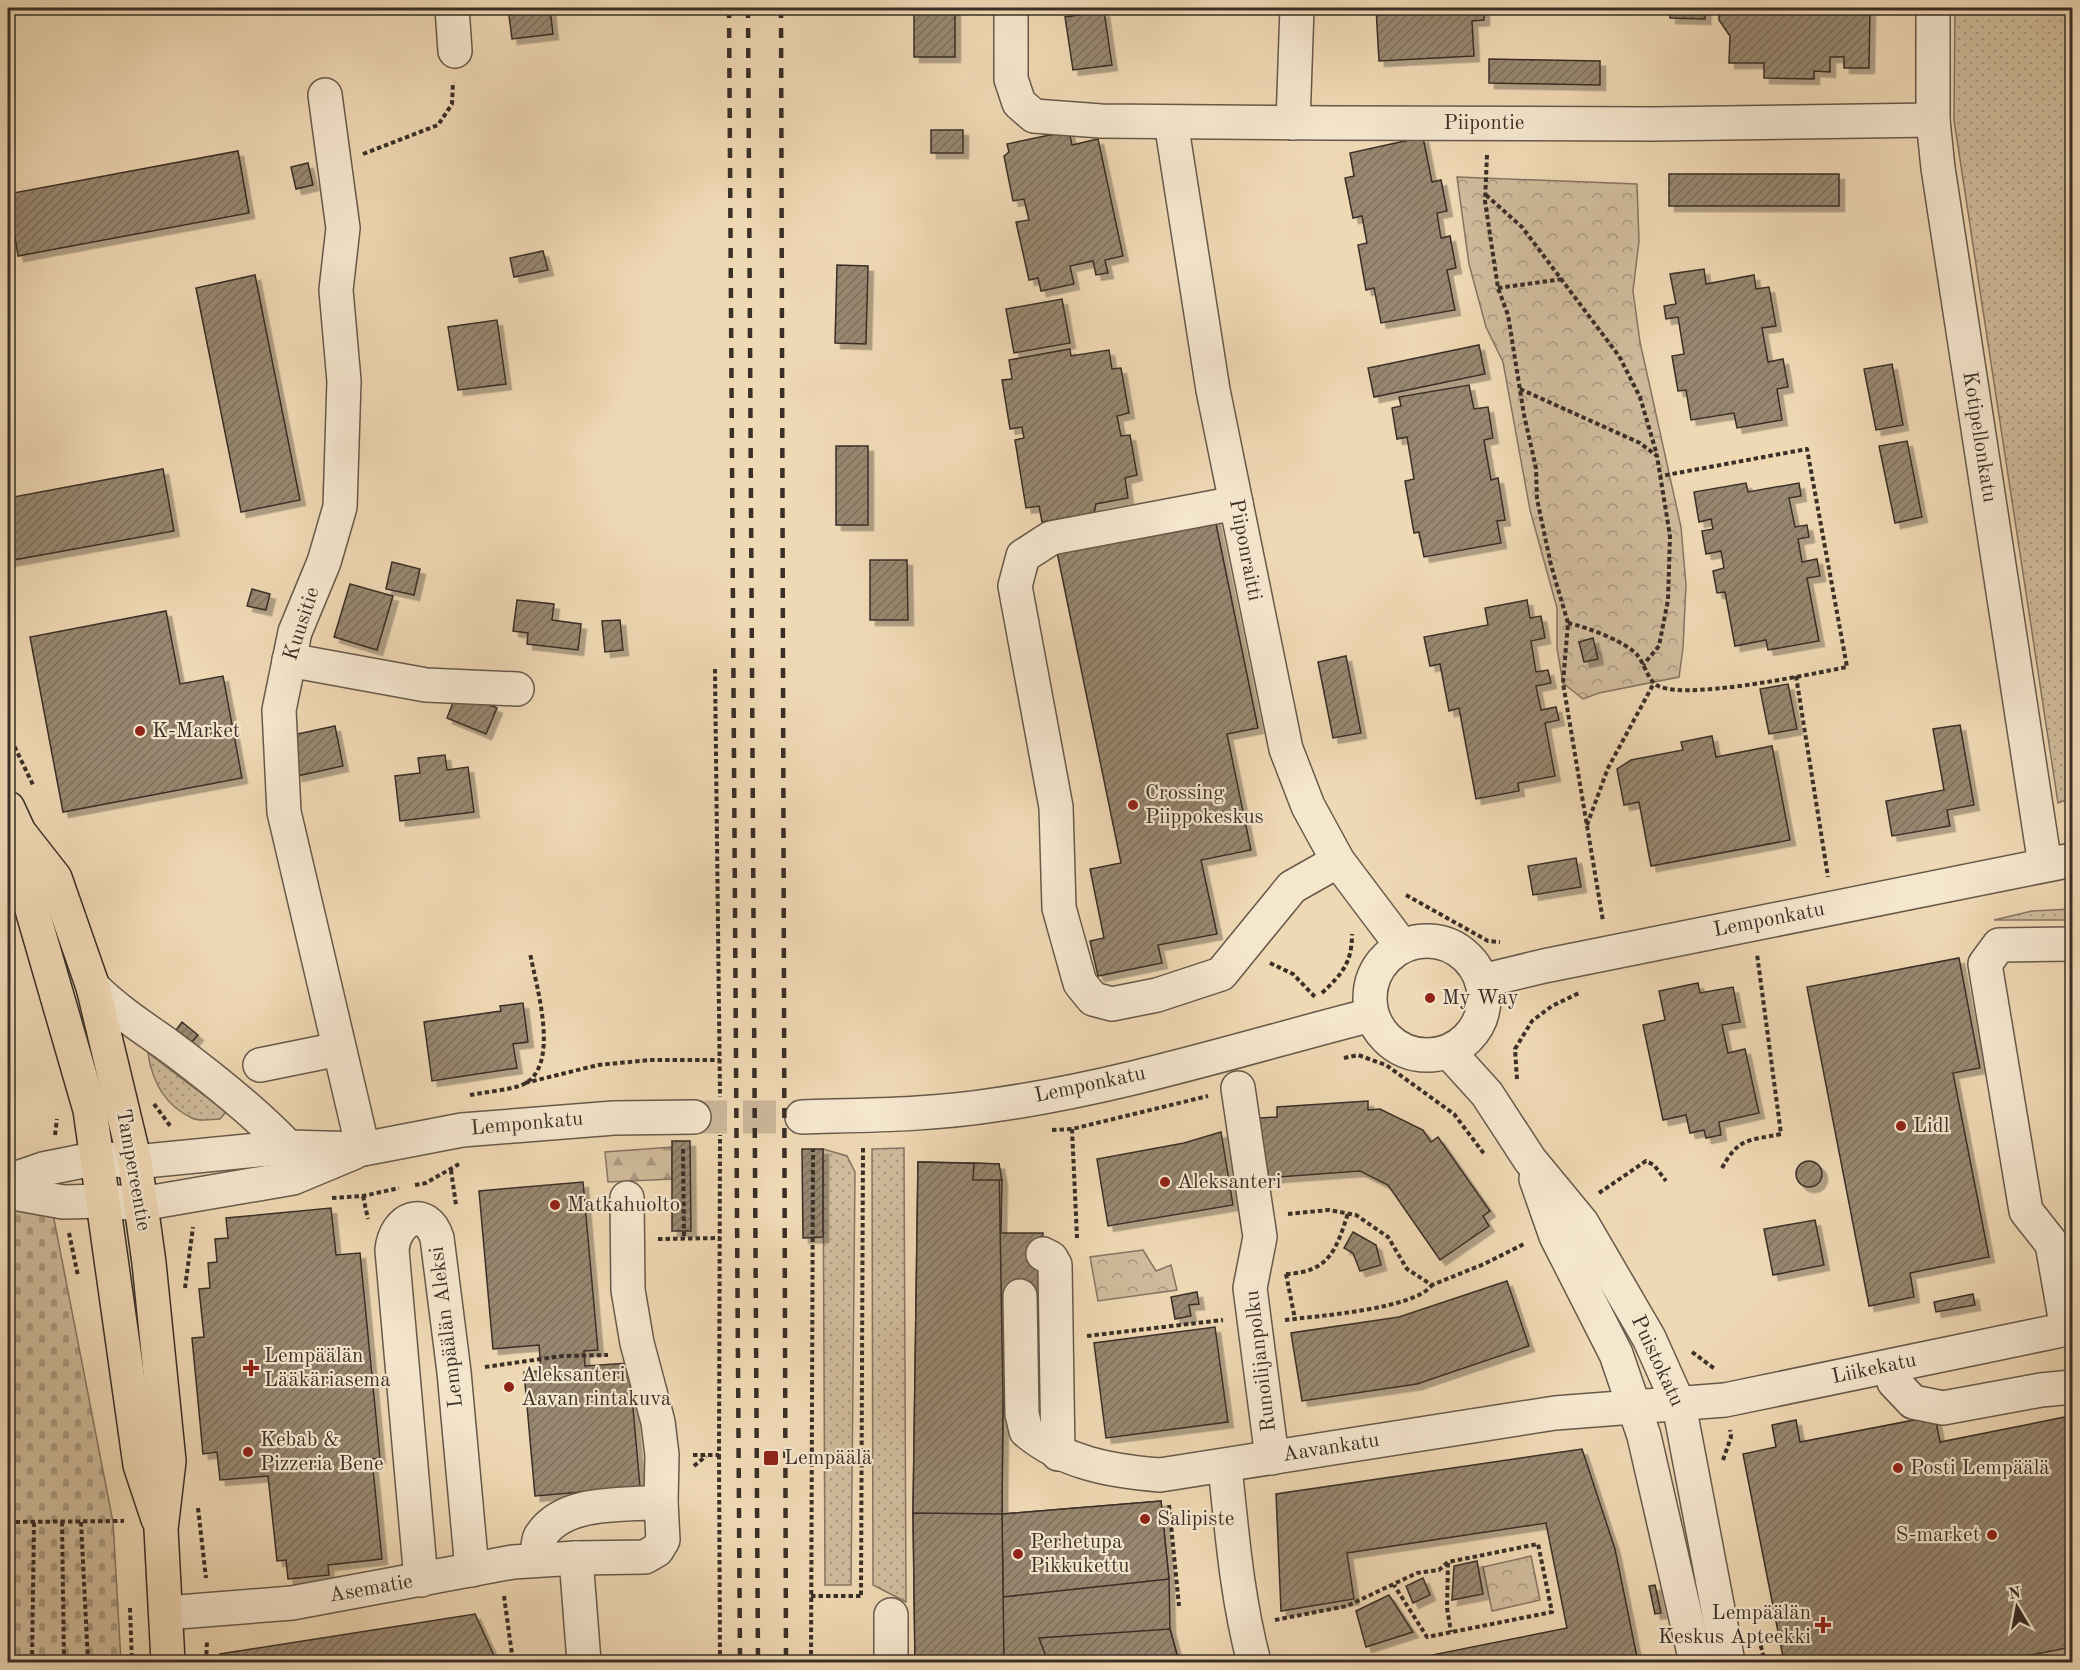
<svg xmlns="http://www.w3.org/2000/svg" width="2080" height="1670" font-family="'Old Standard TT',serif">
	<defs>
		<pattern id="grass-dots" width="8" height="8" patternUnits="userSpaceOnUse" patternTransform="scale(1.5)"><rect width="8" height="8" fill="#d0bb9c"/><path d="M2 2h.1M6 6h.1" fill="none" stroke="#aa987f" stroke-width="1.8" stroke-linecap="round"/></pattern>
		<pattern id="forest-firs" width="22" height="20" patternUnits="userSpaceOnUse" patternTransform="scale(1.5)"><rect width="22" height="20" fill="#d0bb9c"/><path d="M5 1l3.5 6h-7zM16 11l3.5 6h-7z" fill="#aa987f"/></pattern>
		<pattern id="cemetery-stones" width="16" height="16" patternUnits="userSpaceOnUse" patternTransform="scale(1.5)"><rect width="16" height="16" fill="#d0bb9c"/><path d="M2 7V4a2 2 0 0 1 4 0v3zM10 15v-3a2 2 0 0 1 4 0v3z" fill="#aa987f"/></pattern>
		<pattern id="park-crowns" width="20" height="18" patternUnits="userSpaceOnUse" patternTransform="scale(1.5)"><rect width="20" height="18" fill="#d0bb9c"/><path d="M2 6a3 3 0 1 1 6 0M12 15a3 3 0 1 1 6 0" fill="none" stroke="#aa987f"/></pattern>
		<pattern id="building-hatch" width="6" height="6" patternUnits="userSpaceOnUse" patternTransform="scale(1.5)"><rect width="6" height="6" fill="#988770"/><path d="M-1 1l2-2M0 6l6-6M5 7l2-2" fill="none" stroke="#7d6f5c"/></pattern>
		<filter id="shadow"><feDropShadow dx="5.5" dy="5.5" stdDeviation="0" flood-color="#0004"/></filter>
	</defs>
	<rect width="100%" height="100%" fill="#efd8b4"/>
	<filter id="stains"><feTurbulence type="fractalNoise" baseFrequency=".00333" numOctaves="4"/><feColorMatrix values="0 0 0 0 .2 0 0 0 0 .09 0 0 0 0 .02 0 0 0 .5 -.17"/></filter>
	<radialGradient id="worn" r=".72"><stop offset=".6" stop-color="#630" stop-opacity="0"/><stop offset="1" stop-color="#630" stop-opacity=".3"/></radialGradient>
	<g fill="url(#grass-dots)" stroke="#857562" stroke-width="1.5">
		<polygon points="1955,8 2072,8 2072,798 2058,803 1954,120"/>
		<polygon points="2072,909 2072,920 1994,920 2032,911"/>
		<path d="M 148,1053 L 226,1112 L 220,1119 C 212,1119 199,1122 192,1118 C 164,1105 152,1081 148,1053 Z"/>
		<polygon points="904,1148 906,1602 873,1585 872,1149"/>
		<polygon points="823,1149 847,1156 855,1172 851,1585 825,1585"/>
	</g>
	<polygon fill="url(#forest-firs)" stroke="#857562" stroke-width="1.5" points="672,1147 672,1179 608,1182 605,1152"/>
	<polygon fill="url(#cemetery-stones)" stroke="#857562" stroke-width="1.5" points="52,1209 113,1522 121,1662 8,1662 8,1211"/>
	<g fill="url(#park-crowns)" stroke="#857562" stroke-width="1.5">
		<polygon points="1457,177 1637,184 1639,241 1633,291 1640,342 1681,527 1686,585 1683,648 1679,677 1599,693 1583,699 1563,683 1557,648 1557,608 1530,510 1503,362 1486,327 1469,264"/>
		<polygon points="1143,1250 1156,1271 1171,1265 1177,1290 1098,1301 1090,1257"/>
		<polygon points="1531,1556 1540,1600 1492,1611 1483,1567"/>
	</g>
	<g fill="url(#building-hatch)" stroke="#3a2f27" stroke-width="1.5" filter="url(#shadow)">
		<polygon points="508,8 550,8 553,34 512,39"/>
		<rect x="914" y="8" width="41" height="49"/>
		<polygon points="1376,8 1484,8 1484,20 1472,21 1474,56 1379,61"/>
		<polygon points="1671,8 1706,8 1705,19 1670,18"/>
		<polygon points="1719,8 1870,8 1869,68 1844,68 1844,57 1830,57 1830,72 1814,71 1814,79 1764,78 1764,63 1729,63 1730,36 1719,20"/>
		<polygon points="1104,11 1112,65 1073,70 1065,17"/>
		<polygon points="1489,59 1600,61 1600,85 1489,83"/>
		<rect x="931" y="130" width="32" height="23"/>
		<polygon points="1069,131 1072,145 1098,139 1123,256 1105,260 1108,273 1096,275 1093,261 1070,266 1074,284 1041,291 1038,278 1029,280 1016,222 1029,220 1024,199 1013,201 1004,156 1009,152 1007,144"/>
		<polygon points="1423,137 1432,182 1441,180 1447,211 1437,213 1441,238 1450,236 1456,268 1447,270 1455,310 1381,323 1374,288 1366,290 1358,245 1367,243 1362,216 1353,218 1345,178 1354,176 1350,153"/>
		<polygon points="238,151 249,213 18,256 8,194"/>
		<polygon points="308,163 313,185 296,189 291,167"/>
		<rect x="1669" y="174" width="170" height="32"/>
		<polygon points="543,251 548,270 514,277 510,258"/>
		<polygon points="837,265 868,266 866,344 835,343"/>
		<polygon points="1704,269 1706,284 1754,275 1756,289 1769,287 1776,326 1762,328 1768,362 1783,359 1788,387 1777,389 1782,420 1737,428 1734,413 1691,420 1686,390 1678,391 1672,356 1684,354 1678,317 1666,319 1664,306 1676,304 1670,274"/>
		<polygon points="255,275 300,500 241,512 196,288"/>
		<polygon points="1062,299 1070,343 1014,353 1006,309"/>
		<polygon points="497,320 506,384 458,390 448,327"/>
		<polygon points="1479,345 1485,374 1374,397 1368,368"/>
		<polygon points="1070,349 1071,356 1109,350 1112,369 1121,368 1129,413 1117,416 1121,436 1130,435 1137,475 1125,478 1128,498 1096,504 1094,513 1042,522 1039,506 1026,508 1015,440 1024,438 1022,427 1010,429 1002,380 1012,379 1009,360"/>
		<polygon points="1892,364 1903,425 1876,430 1864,369"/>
		<polygon points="1469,385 1474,409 1488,407 1493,438 1484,440 1491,480 1498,478 1505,520 1497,521 1501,543 1424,557 1419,532 1414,533 1405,481 1414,479 1407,437 1397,439 1392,408 1401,406 1399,397"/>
		<polygon points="1907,441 1922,517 1895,523 1879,446"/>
		<rect x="836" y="446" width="32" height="79"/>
		<polygon points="163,469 174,531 8,561 8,498"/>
		<polygon points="1746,483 1748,492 1799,483 1801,496 1789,498 1795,527 1807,525 1809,537 1798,539 1802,562 1817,559 1820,576 1807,578 1819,641 1768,650 1766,640 1735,646 1725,592 1717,593 1713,571 1724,568 1721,551 1706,554 1702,531 1713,529 1711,519 1699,522 1694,492"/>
		<polygon points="1215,519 1258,728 1227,734 1251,850 1201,860 1217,934 1158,945 1162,963 1098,976 1090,941 1104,938 1090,869 1121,863 1057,552"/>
		<polygon points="870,560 907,560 908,620 870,620"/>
		<polygon points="392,562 420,569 414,595 386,589"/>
		<polygon points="350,584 393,596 377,650 334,637"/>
		<polygon points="252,589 270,594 266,610 247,606"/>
		<polygon points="517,600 554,604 552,620 581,624 578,650 527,644 528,633 513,631"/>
		<polygon points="1527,600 1530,618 1541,616 1545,638 1531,641 1536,672 1548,670 1551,683 1536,686 1541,710 1556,707 1559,720 1545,723 1555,776 1518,783 1519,791 1476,799 1459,708 1449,711 1440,664 1430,666 1424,637 1488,625 1485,608"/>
		<polygon points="166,611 180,684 223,676 242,778 63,812 30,637"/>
		<polygon points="620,620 623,650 605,652 602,621"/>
		<polygon points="1593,638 1598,659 1584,662 1579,642"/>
		<polygon points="1346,656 1361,733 1333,738 1318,662"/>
		<polygon points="1788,684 1797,729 1769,734 1760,689"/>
		<polygon points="457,692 497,708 486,734 447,718"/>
		<polygon points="1960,725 1974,805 1947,810 1950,826 1892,836 1886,801 1944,790 1933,729"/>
		<polygon points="335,726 343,766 297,776 288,736"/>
		<polygon points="1712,736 1716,757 1772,746 1790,840 1651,866 1639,802 1624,805 1617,769 1631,760 1683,750 1681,742"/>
		<polygon points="445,755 447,770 468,767 474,812 400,821 395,776 420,773 418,758"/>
		<polygon points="1576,858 1581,887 1533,895 1528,866"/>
		<polygon points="1959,958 1980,1068 1953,1073 1989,1257 1910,1273 1914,1297 1869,1306 1807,987"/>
		<polygon points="1698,983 1700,993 1733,987 1740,1022 1722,1025 1728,1053 1745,1049 1759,1113 1719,1122 1721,1135 1706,1138 1704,1130 1690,1133 1686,1115 1663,1120 1643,1025 1665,1020 1659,991"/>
		<polygon points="523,1003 528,1042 513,1044 517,1068 432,1081 424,1022 501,1011 500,1006"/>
		<polygon points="182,1022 198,1035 192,1042 176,1030"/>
		<polygon points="1368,1101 1368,1110 1380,1109 1423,1130 1431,1142 1438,1137 1490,1211 1483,1216 1489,1226 1440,1260 1388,1185 1360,1171 1265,1178 1260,1118 1277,1117 1277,1107"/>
		<polygon points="1221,1132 1233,1205 1108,1226 1097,1159 1184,1143"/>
		<polygon points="672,1141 690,1141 691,1231 672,1231"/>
		<polygon points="802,1149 823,1149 823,1237 803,1238"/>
		<circle cx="1809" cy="1174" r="13"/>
		<polygon points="918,1162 974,1163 973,1180 1002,1180 1001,1233 1043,1233 1041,1398 1003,1397 1002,1514 913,1513"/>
		<polygon points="918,1162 999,1164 1003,1397 1002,1514 1161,1501 1169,1579 1170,1629 1179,1662 915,1662 913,1513"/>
		<polygon points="974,1163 999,1164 1002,1180 973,1180"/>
		<polygon points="583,1182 598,1350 584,1351 585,1366 629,1363 640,1487 535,1496 524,1372 541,1371 539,1345 493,1349 479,1191"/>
		<polygon points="331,1208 336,1255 360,1253 380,1458 372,1459 382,1559 328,1565 329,1575 288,1579 286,1560 277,1561 268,1476 220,1480 217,1452 203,1454 192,1338 204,1337 199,1289 210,1288 208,1263 217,1262 215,1239 228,1238 226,1218"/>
		<polygon points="1815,1220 1824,1265 1773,1275 1764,1229"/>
		<polygon points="1353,1232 1376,1245 1381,1265 1360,1271 1353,1253 1344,1248"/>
		<polygon points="1507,1281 1529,1346 1417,1384 1302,1401 1291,1333 1399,1317"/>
		<polygon points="1197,1292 1199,1304 1189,1305 1191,1316 1175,1319 1171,1297"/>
		<polygon points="1973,1294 1975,1305 1936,1312 1934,1302"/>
		<polygon points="1215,1327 1228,1422 1106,1438 1094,1343"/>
		<polygon points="1935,1416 1940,1442 2070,1416 2072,1428 2072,1647 1995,1662 1784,1662 1743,1454 1776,1447 1772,1425 1796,1420 1800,1442"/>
		<polygon points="1582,1449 1615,1549 1638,1662 1433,1662 1432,1655 1567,1628 1546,1523 1347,1553 1354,1599 1281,1611 1276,1494"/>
		<polygon points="1161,1501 1169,1579 1003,1597 1002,1514"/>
		<polygon points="913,1513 1002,1514 1004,1662 915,1662"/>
		<polygon points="1477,1561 1483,1594 1452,1600 1454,1566"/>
		<polygon points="1423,1578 1430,1595 1413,1603 1406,1586"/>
		<polygon points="1655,1585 1661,1613 1655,1614 1649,1586"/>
		<polygon points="1389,1595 1413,1632 1366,1647 1356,1611"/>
		<polygon points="475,1614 497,1662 221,1662 220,1654"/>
		<polygon points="1170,1629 1179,1662 1048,1662 1039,1638"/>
	</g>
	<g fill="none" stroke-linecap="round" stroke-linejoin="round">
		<polyline stroke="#cbb698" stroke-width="33" stroke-dasharray="33 16" stroke-linecap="butt" points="694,1117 802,1117"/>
		<g stroke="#67594a" stroke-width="36">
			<g id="minor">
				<polyline points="452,8 455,51"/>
				<polyline points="1011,8 1011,79 1019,103 1034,116 1101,121 1329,123 1654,124 1933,120"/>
				<polyline points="1933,8 1933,120 1938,168 2045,865"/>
				<polyline points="325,95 343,228 336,290 344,381 340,507 324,562 295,632 279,710 284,812 363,1149"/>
				<polyline points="1171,122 1213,390 1286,749 1308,806 1338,861 1402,946"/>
				<polyline points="1293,123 1297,8"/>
				<polyline points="1236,503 1051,538 1023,556 1015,586 1056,807 1059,908 1080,983 1093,999 1112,1004 1157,995 1221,974 1292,887 1338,861"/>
				<polyline points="289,660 426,685 517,689"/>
				<circle cx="1427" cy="998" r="57"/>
				<polyline points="1482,981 1544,966 2072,860"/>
				<path d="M 93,987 C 115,1009 139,1025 165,1043 C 207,1074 252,1109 288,1147"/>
				<polyline points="1449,1052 1487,1094 1530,1160 1582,1223 1649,1338 1679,1405 1728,1662"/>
				<polyline points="260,1065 339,1049"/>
				<polyline points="1238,1088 1260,1237 1250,1288 1272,1458"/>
				<path d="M 802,1117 C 866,1115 931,1115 994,1105 C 1122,1087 1246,1047 1371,1015"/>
				<polyline points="1536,1179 1556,1236 1616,1354 1644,1436 1696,1662"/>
				<polyline points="8,1181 43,1169 98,1158 135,1162 288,1147 363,1149 462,1130 614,1118 694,1117"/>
				<polyline points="8,1192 63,1202 104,1201 141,1204 293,1178 353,1153"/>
				<polyline points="627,1198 628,1290 637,1343 658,1422 662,1455 661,1502"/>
				<polyline points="1043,1254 1051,1258 1055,1265 1058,1454"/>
				<path d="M 1020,1296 L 1022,1414 L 1026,1431 C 1064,1463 1111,1471 1160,1475 L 1555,1413 L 1725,1400 L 2067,1329 L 2052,1244 L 2026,1211 L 1985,964 L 1999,945 L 2072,944"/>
				<polyline points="1892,1366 1894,1382 1913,1402 1943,1408 2041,1390 2072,1387"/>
				<path d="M 1225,1467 C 1232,1533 1237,1598 1254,1662"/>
				<polyline points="576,1558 584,1662"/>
				<path d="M 421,1580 L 392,1250 C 395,1218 426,1205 437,1238 L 454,1372 L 472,1570"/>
				<path d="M 166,1613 L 292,1603 L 513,1562 L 576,1558 L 645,1557 L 657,1550 L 663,1540 L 661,1502 C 623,1506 563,1499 540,1537 C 537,1543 538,1553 537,1560"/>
				<polyline points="891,1615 891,1662"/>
			</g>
		</g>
		<g stroke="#3a2f27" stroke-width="36">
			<g id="major">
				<polyline points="8,808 19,832 55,878 93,987 135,1162 149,1263 169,1461 161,1529 168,1662"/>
				<polyline points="19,832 26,889 90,1110 140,1465 158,1519"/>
			</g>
		</g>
		<g stroke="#3a2f27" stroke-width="4" stroke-dasharray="4.5 3" stroke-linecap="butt">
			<polyline points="363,154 438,125 452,104 453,82"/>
			<polyline points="1487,155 1485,201 1498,288 1508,315 1524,415 1536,468 1537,499 1551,565 1568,623 1563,683 1603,921"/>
			<polyline points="1486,195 1522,227 1619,356 1640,397 1657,455"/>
			<polyline points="1498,288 1563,279"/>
			<polyline points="1520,389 1640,443 1657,456 1670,536 1668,600 1659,646 1643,665"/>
			<path d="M 1568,623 C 1586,627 1626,641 1638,656 C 1644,664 1647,676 1654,683 C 1673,704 1816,673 1847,667 L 1807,449 L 1661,476"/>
			<polyline points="715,669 720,1097"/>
			<polyline points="1796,676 1828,877"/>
			<polyline points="8,733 34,787"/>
			<polyline points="1587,825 1608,768 1654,683"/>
			<polyline points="1406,895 1488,941 1500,942"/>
			<polyline points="1270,963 1293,974 1316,998"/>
			<path d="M 1322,993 C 1342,974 1352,963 1352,934"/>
			<polyline points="1344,1058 1358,1055 1386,1065 1454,1114 1485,1155"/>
			<polyline points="1517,1079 1515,1049 1532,1021 1552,1006 1579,993"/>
			<polyline points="525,1083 598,1065 650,1060 720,1060"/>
			<path d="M 470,1095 C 484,1092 512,1090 524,1084 C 561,1065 536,986 530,953"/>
			<polyline points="154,1104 171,1127"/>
			<polyline points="1072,1129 1077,1238"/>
			<polyline points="1052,1130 1072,1129 1208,1096"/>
			<polyline points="55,1135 57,1119"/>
			<polyline points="683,1149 684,1238"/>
			<path d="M 1722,1168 C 1739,1137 1748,1141 1781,1134 L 1757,954"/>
			<polyline points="451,1170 456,1205"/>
			<polyline points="415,1185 426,1183 459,1164"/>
			<polyline points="1599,1193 1646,1161 1654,1165 1666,1181"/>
			<polyline points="363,1196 368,1219"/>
			<polyline points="332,1198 363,1196 399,1188"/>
			<polyline points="1288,1214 1329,1210 1356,1215 1388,1237 1407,1269 1432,1285 1484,1264 1526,1243"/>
			<polyline points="69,1233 78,1276"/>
			<polyline points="658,1239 720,1238"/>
			<path d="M 1286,1274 C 1329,1272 1336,1251 1348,1213"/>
			<polyline points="1286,1274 1295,1319"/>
			<polyline points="185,1288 193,1227"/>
			<path d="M 1285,1320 C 1317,1316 1415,1309 1432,1285"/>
			<polyline points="1087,1336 1223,1320"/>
			<polyline points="1692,1352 1715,1369"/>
			<polyline points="485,1367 562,1356 608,1355"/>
			<polyline points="693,1455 719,1455 720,1135"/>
			<polyline points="719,1455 720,1662"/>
			<polyline points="1723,1460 1731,1437 1730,1430"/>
			<polyline points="694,1466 706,1456"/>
			<polyline points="1169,1505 1179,1606"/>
			<polyline points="198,1508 206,1578"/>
			<polyline points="8,1522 124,1521"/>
			<polyline points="62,1522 64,1662"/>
			<polyline points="81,1522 88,1662"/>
			<polyline points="1448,1563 1447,1608 1451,1632"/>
			<polyline points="861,1595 863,1146"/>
			<polyline points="504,1596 513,1662"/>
			<polyline points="811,1596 862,1596"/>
			<polyline points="130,1608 132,1662"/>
			<polyline points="1275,1620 1347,1606 1417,1573 1439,1570 1448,1562 1538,1544 1552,1612 1427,1637 1394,1585"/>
			<polyline points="1757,1631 1765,1662"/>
			<polyline points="8,1654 8,1662"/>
			<polyline points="32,1662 34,1522"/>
			<polyline points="206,1662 207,1642"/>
			<polyline points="811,1662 813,1149"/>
		</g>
		<use href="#minor" stroke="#f5e6ce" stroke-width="33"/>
		<use href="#major" stroke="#efd8b4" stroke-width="33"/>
		<g stroke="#3a2f27" stroke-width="4.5" stroke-dasharray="10 10" stroke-linecap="butt">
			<polyline points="729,8 740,1662"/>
			<polyline points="748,8 758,1662"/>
			<polyline points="781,8 786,1662"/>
		</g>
	</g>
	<g fill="#8f2418" stroke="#f5e6ce" stroke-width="2">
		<circle cx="140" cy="731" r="6"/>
		<circle cx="1133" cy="805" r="6"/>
		<circle cx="1430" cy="998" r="6"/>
		<circle cx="1901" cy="1126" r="6"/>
		<circle cx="1165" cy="1182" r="6"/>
		<circle cx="555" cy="1205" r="6"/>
		<path d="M248 1359h6v6h6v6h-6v6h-6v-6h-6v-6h6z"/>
		<circle cx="509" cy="1387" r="6"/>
		<circle cx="248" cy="1452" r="6"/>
		<rect x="763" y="1450" width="16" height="16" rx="3"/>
		<circle cx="1898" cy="1468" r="6"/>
		<circle cx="1145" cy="1519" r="6"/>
		<circle cx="1992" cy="1535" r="6"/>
		<circle cx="1018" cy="1554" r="6"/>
		<path d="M1820 1616h6v6h6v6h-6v6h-6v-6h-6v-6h6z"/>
	</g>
	<g text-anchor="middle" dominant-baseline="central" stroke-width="4.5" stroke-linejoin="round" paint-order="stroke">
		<g font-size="21" fill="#3a2f27" stroke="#f5e6ce">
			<text x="1484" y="123">Piipontie</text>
			<text transform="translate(1979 437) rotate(81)">Kotipellonkatu</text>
			<text transform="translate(1245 550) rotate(79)">Piiponraitti</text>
			<text transform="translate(302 624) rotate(-72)">Kuusitie</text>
			<text transform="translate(1769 920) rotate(-11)">Lemponkatu</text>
			<text transform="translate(1090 1085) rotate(-12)">Lemponkatu</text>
			<text transform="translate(527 1124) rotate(-5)">Lemponkatu</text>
			<text transform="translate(133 1170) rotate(80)">Tampereentie</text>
			<text transform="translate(447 1327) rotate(-97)">Lempäälän Aleksi</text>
			<text transform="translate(1261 1361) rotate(-97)">Runoilijanpolku</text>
			<text transform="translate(1657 1361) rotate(65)">Puistokatu</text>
			<text transform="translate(1874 1369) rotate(-12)">Liikekatu</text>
			<text transform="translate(1331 1448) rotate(-9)">Aavankatu</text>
			<text transform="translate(371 1589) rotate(-10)">Asematie</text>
		</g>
		<g font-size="21" fill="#3a2f27" stroke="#f5e6ce" text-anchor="start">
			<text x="152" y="731">K-Market</text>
			<text x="1145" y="793">Crossing<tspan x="1145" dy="24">Piippokeskus</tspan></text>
			<text x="1442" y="998">My Way</text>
			<text x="1913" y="1126">Lidl</text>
			<text x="1177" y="1182">Aleksanteri</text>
			<text x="567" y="1205">Matkahuolto</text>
			<text x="264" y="1356">Lempäälän<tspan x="264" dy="24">Lääkäriasema</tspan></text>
			<text x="521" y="1375">Aleksanteri<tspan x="521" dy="24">Aavan rintakuva</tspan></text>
			<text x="260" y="1440">Kebab &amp;<tspan x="260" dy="24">Pizzeria Bene</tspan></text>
			<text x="784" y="1458">Lempäälä</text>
			<text x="1910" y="1468">Posti Lempäälä</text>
			<text x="1157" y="1519">Salipiste</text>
			<text x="1980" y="1535" text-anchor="end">S-market</text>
			<text x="1030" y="1542">Perhetupa<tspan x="1030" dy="24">Pikkukettu</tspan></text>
			<text x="1811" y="1613" text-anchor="end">Lempäälän<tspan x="1811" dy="24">Keskus Apteekki</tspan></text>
		</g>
	</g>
	<rect width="2080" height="1670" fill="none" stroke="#efd8b4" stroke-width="30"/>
	<rect x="9" y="9" width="2062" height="1652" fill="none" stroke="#3a2f27" stroke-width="3"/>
	<rect x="15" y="15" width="2050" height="1640" fill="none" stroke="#3a2f27" stroke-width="1.5"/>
	<g transform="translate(2017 1607) rotate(350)" stroke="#f5e6ce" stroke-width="4.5" paint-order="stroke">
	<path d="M0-4.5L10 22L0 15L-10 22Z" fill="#3a2f27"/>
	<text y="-9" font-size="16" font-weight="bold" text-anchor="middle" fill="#3a2f27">N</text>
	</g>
	<rect width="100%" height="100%" filter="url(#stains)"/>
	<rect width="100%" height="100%" fill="url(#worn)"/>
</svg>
